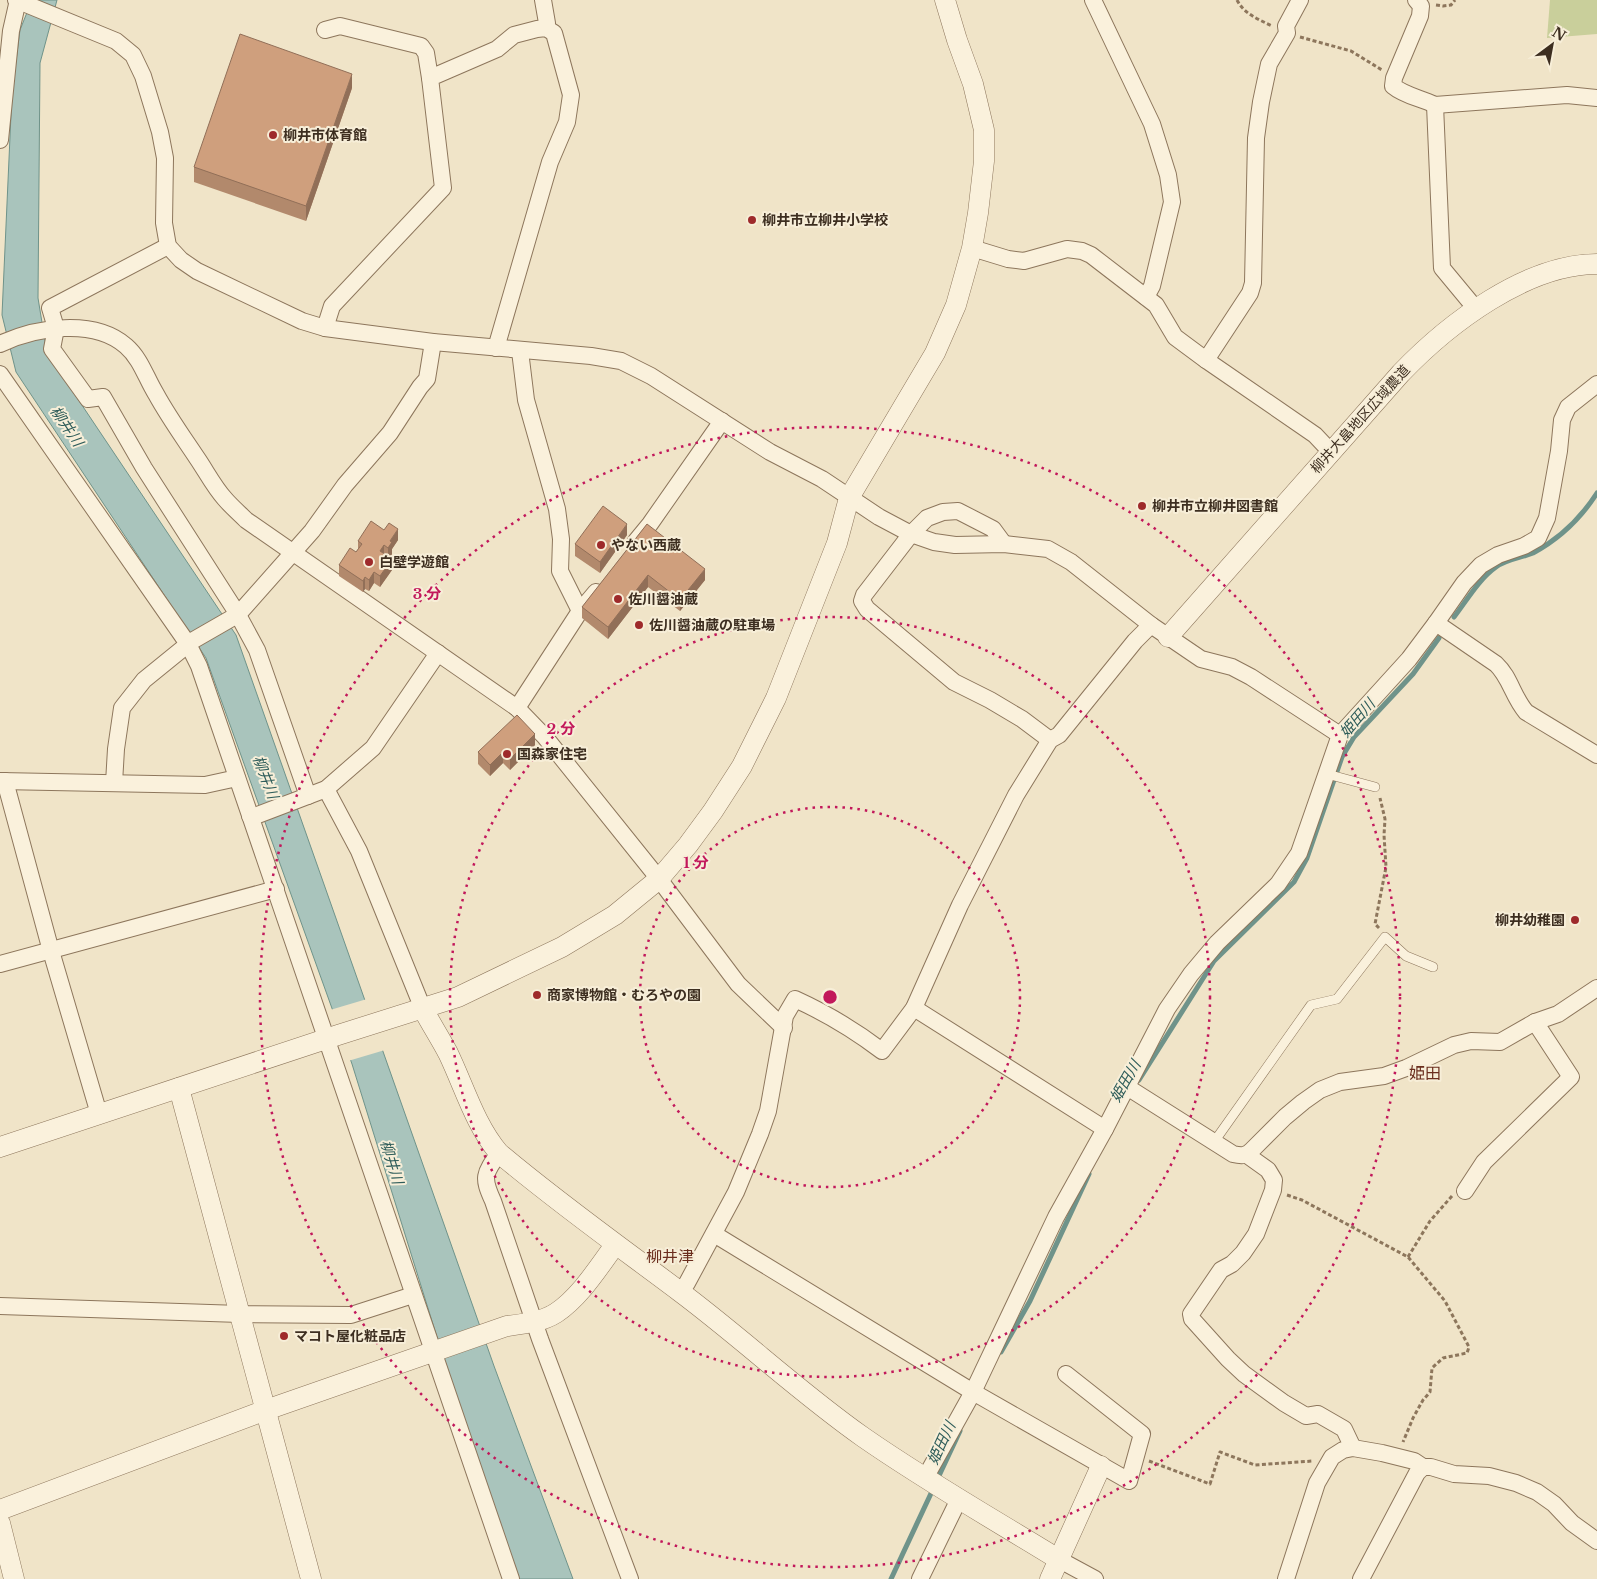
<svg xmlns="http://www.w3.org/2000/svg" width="1597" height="1579" font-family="'Libre Baskerville','Noto Sans JP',serif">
	<rect width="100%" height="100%" fill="#f0e4c8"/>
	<polygon fill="#c9cf9b" points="1550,0 1597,0 1597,34 1547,38"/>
	<polygon fill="#a9c4bc" stroke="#6f938a" points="32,0 57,0 40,63 38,298 47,353 236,635 494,1366 573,1579 518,1579 441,1350 352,1064 206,658 16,372 2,315 12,92 20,30"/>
	<polygon fill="#f0e4c8" points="367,999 385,1050 348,1061 330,1010"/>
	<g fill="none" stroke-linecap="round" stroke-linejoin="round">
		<g stroke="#6f938a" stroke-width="5">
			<path d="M 1454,617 C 1467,600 1479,579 1496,567 C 1507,559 1521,558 1533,553 C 1559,539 1581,518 1597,493"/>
			<polyline points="1139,1080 1214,961 1294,882 1307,858 1342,757 1354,737 1413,674 1439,638"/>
			<polyline points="1001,1352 1030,1301 1089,1174"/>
			<polyline points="937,1480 960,1431"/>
			<polyline points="891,1579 934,1487"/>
		</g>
		<g stroke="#8d765c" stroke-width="10">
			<g id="service">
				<polyline points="1327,774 1375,787"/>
				<polyline points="1214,1142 1311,1005 1337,999 1385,937 1406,956 1433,967"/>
			</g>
		</g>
		<g stroke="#8d765c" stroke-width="18">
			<g id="minor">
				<polyline points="16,0 116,41 133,55 143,76 160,132 165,158 164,223 168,246 181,260 197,271 302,321 325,328 433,342 591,356 621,361 651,376 770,452 822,479 879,517 911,534 934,542 955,545 1004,544 1048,549 1071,562 1151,625 1201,659 1232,667 1251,677 1340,735"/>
				<polyline points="543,0 547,23 546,28"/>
				<polyline points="1093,0 1152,124 1168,175 1172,202 1152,286 1146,297"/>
				<path d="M 1416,0 L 1421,6 L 1420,16 L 1394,78 L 1393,86 C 1405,96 1421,98 1435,105 L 1567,95 L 1597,98"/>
				<polyline points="325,30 340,26 421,46 426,53 430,78"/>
				<polyline points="1435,105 1442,268 1476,309"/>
				<polyline points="0,140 11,31 18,0"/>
				<polyline points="168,246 50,308 56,328 52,349 88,399 103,397 144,468 237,613 257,650 308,796"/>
				<polyline points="972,248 1008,259 1024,261 1067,249 1082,251 1091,255 1156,305 1175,337 1206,360 1315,435 1331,452"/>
				<polyline points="325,328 332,306 443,188 430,78 497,49 514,35 537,29 546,28 554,33 571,95 567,122 550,162 496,348"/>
				<path d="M 0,344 C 36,327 94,318 126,346 C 141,359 146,378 156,394 C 168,416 183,437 197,458 C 206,471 214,487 225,499 C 231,506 239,513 246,520 L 517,708 L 545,737 L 659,879 L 738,984 L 784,1028"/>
				<polyline points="520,351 526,400 557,509 561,539 560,571 580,611"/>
				<polyline points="1206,360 1250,293 1253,283 1256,138 1261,102 1269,64 1287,33 1286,26 1300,0"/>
				<polyline points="0,374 188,644 199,666 511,1579"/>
				<polyline points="636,541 650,524 722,421"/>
				<polyline points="1004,544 993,529 958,511 943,512 927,518 911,534 864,595 862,601 867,609 954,682 990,700 1022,719 1050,740"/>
				<path d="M 1436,623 L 1496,664 C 1510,677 1513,697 1526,712 L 1597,755"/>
				<polyline points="517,708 580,611 596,592"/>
				<polyline points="0,781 205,785 237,778"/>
				<polyline points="5,781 51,951 99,1114"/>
				<polyline points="114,783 116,749 122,708 144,680 192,641 232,618 242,610 312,531 345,485 390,433 420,387 427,379 433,342"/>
				<polyline points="326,789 359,851 423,1009"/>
				<polyline points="250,816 255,816 326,789 373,748 438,653"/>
				<polyline points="0,964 276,889"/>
				<polyline points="914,1008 1105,1129"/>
				<path d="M 1127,1087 L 1233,1154 C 1242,1156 1246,1156 1252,1150 L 1285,1117 L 1303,1102 L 1320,1090 L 1340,1082 L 1384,1076 L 1406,1068 L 1454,1045 L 1471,1041 L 1500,1042 L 1535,1022 L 1558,1014 L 1597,988"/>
				<path d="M 499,1153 C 484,1174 482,1177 493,1201 L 540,1339 L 630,1579"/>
				<polyline points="1247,1155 1268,1170 1274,1180 1273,1190 1256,1234 1243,1253 1232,1264 1221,1270 1191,1314 1192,1319 1228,1359 1244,1374 1284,1403 1306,1416 1318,1414 1344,1429 1353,1448"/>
				<polyline points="1465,1191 1484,1162 1571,1077 1535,1022"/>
				<polyline points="714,1234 973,1392 1129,1481 1142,1434 1066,1374"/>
				<path d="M 680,1292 L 687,1283 L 736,1192 L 760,1134 L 768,1111 L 785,1016 L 795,999 C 828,1014 853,1029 882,1051 L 914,1008 L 960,905 L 1016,795 L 1050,740 L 1059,735 L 1135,641 L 1151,625"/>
				<polyline points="0,1306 240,1314 351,1315 413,1295"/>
				<polyline points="925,1478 973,1392 1056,1217 1105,1129 1167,1009 1191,974 1217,943 1278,884 1299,853 1340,735 1409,659 1436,623 1464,583 1481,565 1498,555 1524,546 1538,538 1547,518 1559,451 1562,420 1568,407 1597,384"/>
				<polyline points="1058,1559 1095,1579"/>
				<polyline points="920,1579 959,1499"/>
				<polyline points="1286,1579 1317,1483 1332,1457 1343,1450 1353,1448 1382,1453 1414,1461 1423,1467 1431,1467 1454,1474 1489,1476 1516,1483 1537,1492 1554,1504 1572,1523 1597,1541"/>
				<polyline points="1361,1579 1417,1473 1423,1467"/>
			</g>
		</g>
		<g stroke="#8d765c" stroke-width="21">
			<g id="tertiary">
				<path d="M 1168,637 L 1401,373 C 1448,324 1526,264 1597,264"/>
				<path d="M 423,1009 C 431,1024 440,1038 448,1053 C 464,1086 475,1125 499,1153 C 557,1202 619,1246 679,1291 C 742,1338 799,1392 863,1437 C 926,1481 993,1519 1058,1559"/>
				<polyline points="179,1088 311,1579"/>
				<polyline points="0,1147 338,1035 458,997 562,947 615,915 659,879 688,845 713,811 742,766 776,698 837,543 849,498 935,353 956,305 972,248 978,213 984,161 984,130 973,84 957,40 945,0"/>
				<path d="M 0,1510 L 266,1410 L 507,1326 C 523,1324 542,1322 556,1313 C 580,1297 598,1268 615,1245"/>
				<polyline points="0,1523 14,1579"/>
				<polyline points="1050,1579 1101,1466"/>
			</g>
		</g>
		<g stroke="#8d765c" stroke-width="3" stroke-dasharray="4 2.5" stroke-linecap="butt">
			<path d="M 1237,0 C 1244,14 1258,19 1272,26"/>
			<polyline points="1436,5 1443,6 1451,5 1455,0"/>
			<polyline points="1300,37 1351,51 1382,70"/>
			<polyline points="1379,928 1375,924 1386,867 1384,835 1385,819 1380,798"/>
			<polyline points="1287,1195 1302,1200 1408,1257 1445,1301 1469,1347 1467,1353 1443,1358 1432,1368 1430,1392 1423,1400 1413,1418 1403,1442"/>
			<polyline points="1408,1257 1430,1221 1452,1196"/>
			<polyline points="1149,1461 1210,1484 1220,1452 1255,1465 1313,1461"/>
		</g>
		<use href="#service" stroke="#faf1dc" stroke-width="9"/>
		<use href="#minor" stroke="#faf1dc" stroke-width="16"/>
		<use href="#tertiary" stroke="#faf1dc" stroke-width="20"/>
	</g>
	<g fill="#b2896c">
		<polygon points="352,88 306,221 194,182 194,167"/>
		<polygon points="647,524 705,580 680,611 648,587 608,639 582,618 582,607"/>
		<polygon points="627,535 600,573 575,556 575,544"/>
		<polygon points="398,540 392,549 392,554 390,557 392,570 380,587 374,583 369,591 365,589 363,592 339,576 339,565 356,552 358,549 358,541"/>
		<polygon points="535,745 510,770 503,763 490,776 478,764 478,752"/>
	</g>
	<g fill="#916f58">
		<polygon points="352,74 352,88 306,221 306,206"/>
		<polygon points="627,524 627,535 600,573 600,562"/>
		<polygon points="398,529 398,540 392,549 392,554 388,560 388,548 390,541"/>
		<polygon points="384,545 384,557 380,551"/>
		<polygon points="392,559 392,570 380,587 380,576"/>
		<polygon points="705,569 705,580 680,611 680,600"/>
		<polygon points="374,572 374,583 369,591 369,580"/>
		<polygon points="648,575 648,587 608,639 608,627"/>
		<polygon points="365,577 365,589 363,592 363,581"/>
		<polygon points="535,734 535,745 510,770 510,759"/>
		<polygon points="503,752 503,763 490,776 490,765"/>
	</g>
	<g fill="#cf9f7d" stroke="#916f58">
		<polygon points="240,34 352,74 306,206 194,167"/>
		<polygon points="603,506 627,524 600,562 575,544"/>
		<polygon points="371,521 384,530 389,523 398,529 390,541 392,542 388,548 384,545 380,551 392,559 380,576 374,572 369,580 365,577 363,581 339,565 350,548 356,552 362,544 358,541"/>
		<polygon points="647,524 705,569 680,600 648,575 608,627 582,607"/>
		<polygon points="517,715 535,734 510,759 503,752 490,765 478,752"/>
	</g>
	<g fill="none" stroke="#c2185b" stroke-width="2.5" stroke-dasharray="2.5 5">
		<circle cx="830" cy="997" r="190"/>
		<circle cx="830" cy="997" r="380"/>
		<circle cx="830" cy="997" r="570"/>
	</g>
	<g fill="#9e2a2b" stroke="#f7eed8" stroke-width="2">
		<circle cx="273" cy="135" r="5"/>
		<circle cx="752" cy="220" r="5"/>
		<circle cx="1142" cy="506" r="5"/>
		<circle cx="601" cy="545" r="5"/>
		<circle cx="369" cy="562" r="5"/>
		<circle cx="618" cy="599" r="5"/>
		<circle cx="639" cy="625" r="5"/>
		<circle cx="507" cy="754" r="5"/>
		<circle cx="1575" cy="920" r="5"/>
		<circle cx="537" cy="995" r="5"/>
		<circle cx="284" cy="1336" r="5"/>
	</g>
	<g text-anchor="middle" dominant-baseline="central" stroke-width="4" stroke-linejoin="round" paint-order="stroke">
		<g font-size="14" font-weight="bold" fill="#3d2e20" stroke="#f7eed8" text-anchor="start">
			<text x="283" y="135">柳井市体育館</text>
			<text x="762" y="220">柳井市立柳井小学校</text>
			<text x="1152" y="506">柳井市立柳井図書館</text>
			<text x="611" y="545">やない西蔵</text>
			<text x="379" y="562">白壁学遊館</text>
			<text x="628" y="599">佐川醤油蔵</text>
			<text x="649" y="625">佐川醤油蔵の駐車場</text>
			<text x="517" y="754">国森家住宅</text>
			<text x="1565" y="920" text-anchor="end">柳井幼稚園</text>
			<text x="547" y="995">商家博物館・むろやの園</text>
			<text x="294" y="1336">マコト屋化粧品店</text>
		</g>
		<g font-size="14" fill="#3d2e20" stroke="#f7eed8">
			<text transform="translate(1360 419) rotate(-48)">柳井大畠地区広域農道</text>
		</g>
		<g font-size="15" font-style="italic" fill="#2f5d5a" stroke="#f7eed8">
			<text transform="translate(67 426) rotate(56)">柳井川</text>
			<text transform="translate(1357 718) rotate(-49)">姫田川</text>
			<text transform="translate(266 777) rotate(69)">柳井川</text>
			<text transform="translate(1125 1081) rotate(-60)">姫田川</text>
			<text transform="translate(392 1162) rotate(73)">柳井川</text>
			<text transform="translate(941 1443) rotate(-65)">姫田川</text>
		</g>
		<g font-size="16" fill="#6b2e1e" stroke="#f7eed8">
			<text x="1425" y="1073">姫田</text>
			<text x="670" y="1256">柳井津</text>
		</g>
	</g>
	<circle cx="830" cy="997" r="8" fill="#c2185b" stroke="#f7eed8" stroke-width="2.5"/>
	<g font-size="15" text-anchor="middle" font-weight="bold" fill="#c2185b" stroke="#f7eed8" stroke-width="4" stroke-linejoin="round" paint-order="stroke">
		<text x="427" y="599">3 分</text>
		<text x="561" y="734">2 分</text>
		<text x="696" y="868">1 分</text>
	</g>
	<g transform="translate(1552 45) rotate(32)" stroke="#f7eed8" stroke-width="4" paint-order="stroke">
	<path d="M0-4L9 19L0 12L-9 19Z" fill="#3d2e20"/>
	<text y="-8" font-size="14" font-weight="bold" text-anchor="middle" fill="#3d2e20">N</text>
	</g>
</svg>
